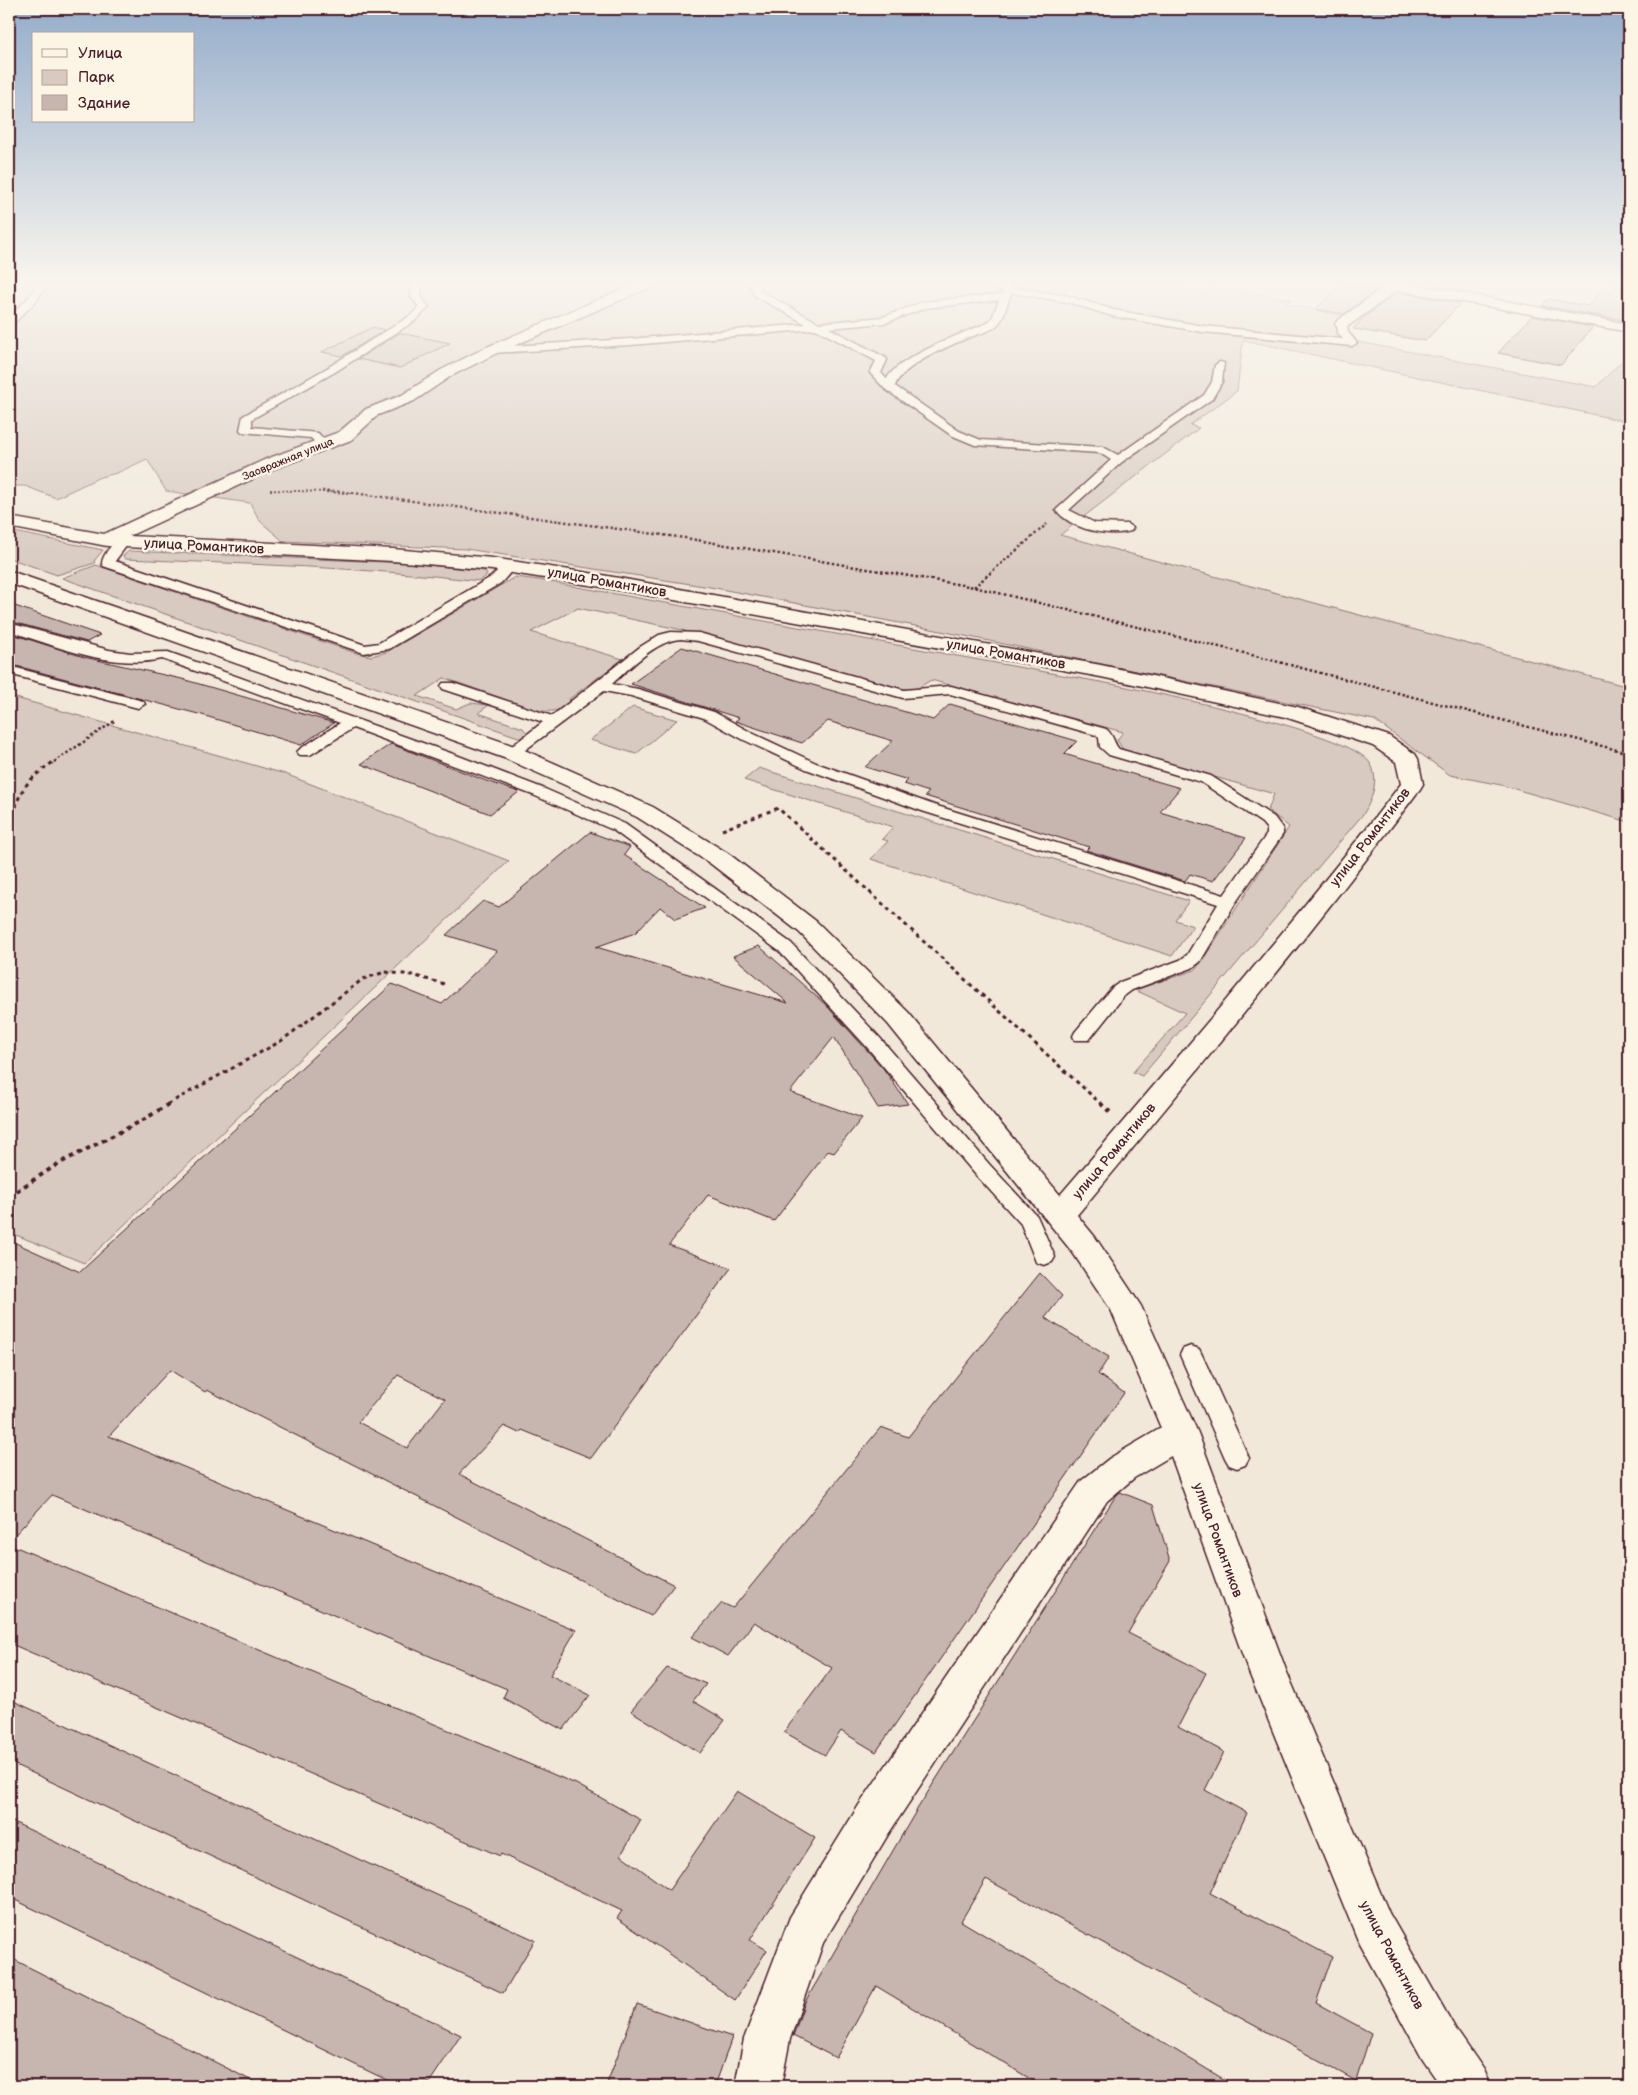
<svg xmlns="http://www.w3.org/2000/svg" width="1638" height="2095" font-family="'Balsamiq Sans',sans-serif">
	<rect width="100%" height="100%" fill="#f1e8da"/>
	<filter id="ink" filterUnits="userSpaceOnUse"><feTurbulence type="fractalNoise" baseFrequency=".02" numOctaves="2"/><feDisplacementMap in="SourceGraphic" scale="10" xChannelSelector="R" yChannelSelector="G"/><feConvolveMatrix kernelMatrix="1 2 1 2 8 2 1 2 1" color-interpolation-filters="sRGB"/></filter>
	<g filter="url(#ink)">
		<g fill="#d8cac0" stroke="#917476">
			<polygon points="9,281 1144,281 1204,293 1216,288 1292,299 1284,303 1345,316 1342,326 1351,339 1358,342 1596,387 1622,361 1629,363 1629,422 1243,340 1237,391 1190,425 1199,428 1060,535 1629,687 1629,822 1501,785 1450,775 1374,720 931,629 710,587 466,549 283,541 260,521 250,503 166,491 147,459 117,473 100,477 56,498 25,486 9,486"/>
			<polygon points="9,531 103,550 94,561 95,563 57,575 9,558"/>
			<path d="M 129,551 L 408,563 L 485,571 L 487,575 L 480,581 C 362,567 243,564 125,559 L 123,556 Z"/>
			<path d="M 96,565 L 356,653 L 371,656 L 387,652 L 515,577 L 539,580 L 1117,685 C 1160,694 1350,732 1370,763 C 1380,779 1372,799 1364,813 L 1142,1076 L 1133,1072 L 1185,1013 L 1135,990 L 1195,970 L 1204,958 L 1289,827 L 1268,810 L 1274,794 L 1124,751 L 1117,740 L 1123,732 L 931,680 L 916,689 L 899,689 L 678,629 L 578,608 L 531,632 L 623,659 L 569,699 L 574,702 C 561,711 552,713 536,710 L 444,678 L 417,696 L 456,709 L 470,703 L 489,705 L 478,713 L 523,728 L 529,735 L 521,738 L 62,578 Z"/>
			<polygon points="9,696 285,774 509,861 84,1263 9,1232"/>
			<polygon points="633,707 677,720 636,754 590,740"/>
			<polygon points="759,768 1189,901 1175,920 1193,926 1172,956 871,859 888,841 882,839 893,827 744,780"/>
		</g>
		<g fill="#c7b6af" stroke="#4a1f2b" fill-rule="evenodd">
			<polygon points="1442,281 1449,281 1477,285 1470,293 1436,286"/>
			<polygon points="1620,281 1629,281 1629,321 1542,306 1548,299 1588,306 1602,290 1611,291"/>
			<polygon points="1344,283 1378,289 1344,314 1315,309"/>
			<polygon points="1398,292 1426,297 1461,303 1425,341 1353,329 1364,317"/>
			<polygon points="1532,316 1593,327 1561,365 1498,353"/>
			<polygon points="373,327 385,330 342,356 322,352"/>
			<polygon points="400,333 450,343 400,368 358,359"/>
			<polygon points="9,604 100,635 87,642 9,621"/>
			<polygon points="9,633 84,657 182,679 334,723 301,745 202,715 9,664"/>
			<polygon points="682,647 933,720 950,704 1077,741 1064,754 1180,788 1160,812 1246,838 1213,881 1190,874 1185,881 1086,850 1089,847 925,796 929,792 904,784 908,780 865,767 893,741 828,721 802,743 735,721 739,718 631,684"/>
			<polygon points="391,744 489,782 519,792 490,814 361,764"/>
			<path d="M 590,832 L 630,847 L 624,855 L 705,908 L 675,919 L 660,907 L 635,933 L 596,947 L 788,1003 L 733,956 L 759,946 L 826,1005 L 883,1068 L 908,1104 L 878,1108 L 834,1037 L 790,1092 L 862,1118 L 834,1153 L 828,1151 L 774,1221 L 708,1195 L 669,1245 L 731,1268 L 591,1458 L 522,1430 L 519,1433 L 504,1426 L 459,1474 L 674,1585 L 651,1616 L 207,1390 L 205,1392 L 170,1370 L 109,1436 L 576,1630 L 550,1675 L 590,1695 L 563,1730 L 503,1698 L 507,1689 L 52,1495 L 9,1541 L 9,1240 L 80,1272 L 392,984 L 442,1004 L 497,951 L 446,935 L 483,901 L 499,907 ZM 398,1375 L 445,1399 L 407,1448 L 358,1422 Z"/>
			<polygon points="1040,1273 1062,1296 1045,1318 1109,1357 1098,1374 1124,1393 876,1752 841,1731 825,1755 784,1732 832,1668 754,1622 728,1656 692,1637 722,1603 733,1608 881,1427 908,1437"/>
			<polygon points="1120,1492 1153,1505 1170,1561 1128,1633 1206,1673 1178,1727 1224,1752 1205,1790 1247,1813 1210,1893 1332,1957 1316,2003 1371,2033 1356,2081 986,1879 961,1921 1235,2086 1042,2086 876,1986 836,2058 793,2036 805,2002 916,1811 1115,1497"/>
			<polygon points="9,1544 576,1784 641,1820 621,1855 669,1890 737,1791 815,1838 750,1940 767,1950 735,2000 617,1918 622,1911 501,1854 500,1856 9,1643"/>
			<polygon points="667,1668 706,1684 693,1701 725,1720 700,1753 631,1711"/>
			<polygon points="9,1699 535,1940 503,1993 9,1762"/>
			<polygon points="9,1820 461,2035 427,2086 399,2086 9,1897"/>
			<polygon points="9,1957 262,2086 9,2086"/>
			<polygon points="637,2004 732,2037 715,2086 606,2086"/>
		</g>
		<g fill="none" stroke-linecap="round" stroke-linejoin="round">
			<g stroke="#4a1f2b" stroke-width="3">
				<g id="lane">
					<polygon points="40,281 50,281 36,301 13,324 9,325 9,317 29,297"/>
					<polygon points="412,281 422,281 421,297 429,307 416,320 335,372 252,419 252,427 318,433 329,445 327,447 319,447 311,438 242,432 240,430 243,416 327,368 410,316 419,307 411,297"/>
					<path d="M 748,281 L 758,281 L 762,292 L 819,323 L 883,317 L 923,302 L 1002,294 L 1004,291 L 994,287 L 990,281 L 1000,281 L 1012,287 L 1068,296 L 1114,310 L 1203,326 L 1343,339 L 1338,333 L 1337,324 L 1342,321 L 1347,324 L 1348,332 L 1357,343 L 1352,346 L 1203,332 L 1112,316 L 1067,302 L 1012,293 C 1005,304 1006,319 995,327 C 988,332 978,334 970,337 C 949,346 902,365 895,386 L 959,431 L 981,440 L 1103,447 L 1118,455 L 1204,395 L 1212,382 L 1215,365 L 1220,362 L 1224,363 L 1222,382 L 1212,399 L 1122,462 L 1069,510 L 1095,523 L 1127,524 L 1133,528 L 1131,531 C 1108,537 1072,530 1056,510 L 1111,460 L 1100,453 L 975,445 L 951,435 L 885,389 L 870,373 L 876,361 L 816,329 L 630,345 L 492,353 L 487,350 L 492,347 L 630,339 L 806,324 L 755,296 ZM 999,300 L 992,318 L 987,323 C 966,332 896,358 887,379 L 881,373 L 887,360 L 886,358 L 829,328 L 885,323 L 925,308 Z"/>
					<path d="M 124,537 L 130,541 L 115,561 L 365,645 L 379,643 L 491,577 L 505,563 L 510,562 L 516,566 L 501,583 L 389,649 L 364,653 L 103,566 L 102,563 C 103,554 115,539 124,537 Z"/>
					<path d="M 9,623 L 109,650 L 130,653 L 168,652 L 456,755 L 545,789 L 625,824 L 791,943 L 880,1038 L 989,1164 L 1037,1216 L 1055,1257 L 1052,1262 L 1044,1265 L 1036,1262 L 1021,1224 L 975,1174 L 866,1046 L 779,951 L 613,830 L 533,795 L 353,728 L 310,755 L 300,755 L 297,752 L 300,749 L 340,723 L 162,659 C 112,670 56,646 9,631 Z"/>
					<path d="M 671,632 L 699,633 L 904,690 L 951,686 L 1106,729 C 1114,735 1113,743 1119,749 L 1211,776 L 1274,817 L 1283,829 L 1283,834 L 1236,902 L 1200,962 L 1192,968 L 1132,990 L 1124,996 L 1089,1040 L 1075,1040 L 1073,1036 L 1075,1032 L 1112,988 L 1120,982 L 1180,960 L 1187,955 L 1218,904 L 922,811 L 806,769 L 744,740 L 704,718 L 631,696 L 604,691 L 517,756 L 507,756 L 504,753 L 507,750 L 543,722 L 443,689 L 441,686 L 443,683 L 453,683 L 552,716 L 640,647 L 659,635 ZM 681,639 L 698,641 L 903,698 L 950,694 L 1096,735 L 1099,738 L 1100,747 L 1109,755 L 1201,782 L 1262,823 L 1267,829 L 1267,834 L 1224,895 L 934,805 L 816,763 L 754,734 L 714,712 L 638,689 L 612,684 C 630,668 656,640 681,639 Z"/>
					<polygon points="9,666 143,701 145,704 138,708 9,674"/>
					<polygon points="1191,1346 1199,1349 1202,1355 1249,1458 1245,1465 1237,1468 1229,1465 1225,1458 1180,1355 1183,1349"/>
				</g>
			</g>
			<g stroke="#4a1f2b" stroke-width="3">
				<g id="street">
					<path d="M 642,281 L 660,281 L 658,284 L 497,353 L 451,376 L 414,401 L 378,415 L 351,440 L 276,468 L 129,536 L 393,549 L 492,558 L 602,575 L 1101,665 L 1298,707 L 1389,736 L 1415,754 L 1418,759 L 1423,784 L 1420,789 C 1310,935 1194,1075 1077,1215 L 1095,1237 L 1141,1306 L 1198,1433 L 1286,1670 L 1389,1913 L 1455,2028 L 1484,2070 L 1491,2086 L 1441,2086 L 1423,2060 L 1359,1943 L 1248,1670 L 1171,1456 L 1134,1478 L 1107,1501 L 889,1833 L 823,1943 L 790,2039 L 781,2086 L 735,2086 L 744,2039 L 790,1917 L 859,1805 L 1081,1481 L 1110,1458 L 1161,1428 L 1111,1310 L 1073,1253 L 888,1024 L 799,932 L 711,864 L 637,817 L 504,758 L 9,583 L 9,571 L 16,573 L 520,748 L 653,807 L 729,854 L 817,922 L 908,1012 L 1060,1195 C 1176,1060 1292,925 1401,784 L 1396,762 L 1373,746 L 1285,717 L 1101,677 L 602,587 L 492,570 L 393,561 L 107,546 L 9,527 L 9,517 L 104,534 L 264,460 L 339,432 L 366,409 L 402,395 L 441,370 L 487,347 Z"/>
					<polygon points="1365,281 1396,281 1629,324 1629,332 1398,290 1347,327 1337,327 1335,324 1337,321 1384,287 1367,284"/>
				</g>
			</g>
			<polyline stroke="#4a1f2b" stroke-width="2" stroke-dasharray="2 2" stroke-linecap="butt" points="270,490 351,493"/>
			<g stroke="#4a1f2b" stroke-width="2.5" stroke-dasharray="2.5 2.5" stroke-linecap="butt">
				<polyline points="322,491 346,492 685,538 974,587 1240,652 1629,753"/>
				<polyline points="974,587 1047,524"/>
				<polyline points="54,762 116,720"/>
			</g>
			<g stroke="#4a1f2b" stroke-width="3" stroke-dasharray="4 4" stroke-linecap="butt">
				<polyline points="722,830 778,808 1101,1104"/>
				<path d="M 9,839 C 18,794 17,787 56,760"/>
				<polyline points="168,1104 281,1041 363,979 385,972 412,975 444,984"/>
			</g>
			<g stroke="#4a1f2b" stroke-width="4" stroke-dasharray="4.5 4.5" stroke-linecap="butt">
				<polyline points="1100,1103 1111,1113"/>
				<polyline points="9,1196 58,1164 145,1119 170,1103"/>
			</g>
			<use href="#lane" fill="#fcf5e5" fill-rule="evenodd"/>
			<use href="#street" fill="#fcf5e5" fill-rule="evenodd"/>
		</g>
	</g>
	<linearGradient id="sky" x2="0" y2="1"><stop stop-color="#94acca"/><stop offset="0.49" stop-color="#f9f5ee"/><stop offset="1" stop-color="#f9f5ee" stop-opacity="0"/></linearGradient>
	<rect width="1638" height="574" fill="url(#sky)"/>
	<g text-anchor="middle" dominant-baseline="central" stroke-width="5" stroke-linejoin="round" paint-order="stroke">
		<g font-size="11" fill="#4a1f2b" stroke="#fcf5e5">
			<text transform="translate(288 459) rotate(-22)">Заовражная улица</text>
		</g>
		<g font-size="14" fill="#4a1f2b" stroke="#fcf5e5">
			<text transform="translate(204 546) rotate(3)">улица Романтиков</text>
			<text transform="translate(607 582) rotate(10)">улица Романтиков</text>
			<text transform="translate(1006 654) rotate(10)">улица Романтиков</text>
			<text transform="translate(1370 837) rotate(-52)">улица Романтиков</text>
			<text transform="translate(1114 1151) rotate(-50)">улица Романтиков</text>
			<text transform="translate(1218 1540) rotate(70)">улица Романтиков</text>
			<text transform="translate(1392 1955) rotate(62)">улица Романтиков</text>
		</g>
	</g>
	<rect width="1638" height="2095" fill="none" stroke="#fcf5e5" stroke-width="30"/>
	<rect x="15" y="15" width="1608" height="2065" fill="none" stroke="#4a1f2b" stroke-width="2" filter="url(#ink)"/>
	<rect x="32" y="32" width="162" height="90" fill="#fcf5e5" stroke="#b59f9b"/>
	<rect x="42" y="49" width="25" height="8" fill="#fcf5e5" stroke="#b59f9b"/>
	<text x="78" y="58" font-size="15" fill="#4a1f2b">Улица</text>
	<rect x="42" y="70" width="25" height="15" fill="#d8cac0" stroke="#b59f9b"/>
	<text x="78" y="82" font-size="15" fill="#4a1f2b">Парк</text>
	<rect x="42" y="95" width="25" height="15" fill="#c7b6af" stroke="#b59f9b"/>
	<text x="78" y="108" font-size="15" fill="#4a1f2b">Здание</text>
</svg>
